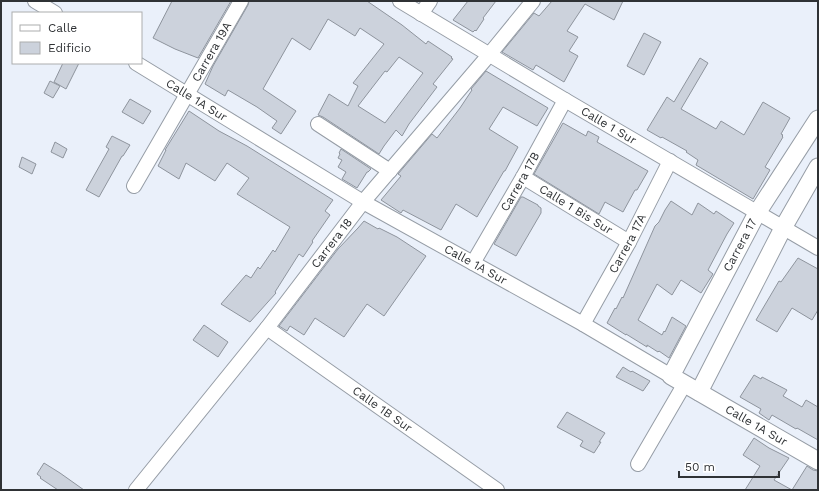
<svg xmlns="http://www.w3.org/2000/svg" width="819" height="491" font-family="'Work Sans',sans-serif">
	<rect width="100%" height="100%" fill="#eaf0fa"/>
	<g fill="#ccd2dc" stroke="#8e949d" fill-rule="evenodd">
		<polygon points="172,1 231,1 198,58 175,49 153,38"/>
		<path d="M 249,1 L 367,1 L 402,25 L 426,44 L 428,41 L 452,57 L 451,58 L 453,59 L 433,84 L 437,87 L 409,124 L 402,136 L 396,130 L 384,146 L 379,154 L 323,117 L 318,115 L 329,94 L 348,106 L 358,86 L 353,83 L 384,44 L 360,28 L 355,36 L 328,19 L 310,50 L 292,38 L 263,89 L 296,111 L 281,134 L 272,128 L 277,121 L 257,107 L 228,90 L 225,96 L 205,84 L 213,66 L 248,5 ZM 399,57 L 423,73 L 385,123 L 358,106 L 385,71 L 387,72 Z"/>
		<polygon points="468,1 496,1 483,18 484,19 476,31 475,30 473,32 453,20"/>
		<polygon points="552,1 623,1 614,20 585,4 567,31 578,37 569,51 578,56 564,82 536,65 533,70 502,52 534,13 539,16"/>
		<polygon points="644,33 661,42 644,75 627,66"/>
		<polygon points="700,58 708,63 681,109 716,129 721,121 744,135 763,102 790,118 781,134 783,135 782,136 783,137 765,167 770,170 753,199 696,165 698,160 686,152 687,151 662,137 661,138 647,130 667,97 674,102"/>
		<polygon points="63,63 79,63 66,89 54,82"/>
		<polygon points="486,71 548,108 537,126 503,107 489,129 518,147 505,171 504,171 477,217 456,204 441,230 403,210 401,213 381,200 401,176 398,174 432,134 437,138 460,108 472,90 471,89"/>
		<polygon points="50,81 60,86 53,98 44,93"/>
		<polygon points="130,99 151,111 143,124 122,112"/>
		<polygon points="189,111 219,131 247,146 333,200 325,211 330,215 312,241 313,242 303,257 299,254 275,292 276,293 250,322 221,304 246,275 251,278 258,267 260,269 273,250 275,252 290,227 237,194 249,178 227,163 215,181 186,163 179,179 158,166 166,150 165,150"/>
		<polygon points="563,123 586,136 588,131 599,137 597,142 648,171 637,190 635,190 623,212 605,202 599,214 534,174"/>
		<polygon points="112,136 130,145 123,156 122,156 99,197 86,190 109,149 106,147"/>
		<polygon points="55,142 67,149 63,158 51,152"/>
		<polygon points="341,149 371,169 368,172 367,172 357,188 342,179 346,172 338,167 342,160 338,158 340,154 339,153"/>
		<polygon points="22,157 36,164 32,174 19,167"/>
		<polygon points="521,197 523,197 538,205 538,206 541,208 541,213 516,256 494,244"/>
		<polygon points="671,201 692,215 698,203 714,214 716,211 734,223 727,234 708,270 713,274 701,293 681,280 672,295 657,284 638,320 662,335 664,331 665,332 672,317 686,326 669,358 659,351 658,352 647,345 647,347 626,334 626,335 607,323 615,308 616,309 622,297 623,298 655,226 659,222 665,210"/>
		<polygon points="364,221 378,229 379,228 397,237 426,256 384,316 367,304 344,337 315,318 304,335 290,326 287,331 279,326 338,249 358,228"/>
		<polygon points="798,258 818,269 818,310 812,320 792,308 777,332 756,320 779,281 781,282"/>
		<polygon points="204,325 228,342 218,357 193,340"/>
		<polygon points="623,367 631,372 632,371 650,381 643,391 616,377"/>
		<polygon points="754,375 761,379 762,377 787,390 783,396 802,407 806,400 818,407 818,440 797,428 796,429 772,415 769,420 759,413 761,409 740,397"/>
		<polygon points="567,412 605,433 599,442 601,442 594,453 580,446 583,441 557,427"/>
		<polygon points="754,438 769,448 789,458 774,480 792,490 807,466 813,470 818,471 818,490 745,490 760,466 743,455"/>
		<polygon points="44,463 60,473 84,490 58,490 40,478 41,477 37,474"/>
	</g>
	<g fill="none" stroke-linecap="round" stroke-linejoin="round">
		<g stroke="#969da6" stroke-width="16">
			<g id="minor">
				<polyline points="35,1 55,13"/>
				<path id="s1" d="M 400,1 L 565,100 L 818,248"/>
				<polyline points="421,14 430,1"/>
				<path id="s2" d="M 136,63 L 363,202 L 583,324 L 671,376"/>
				<polyline points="318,124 390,171"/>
				<path id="s3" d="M 523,177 L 629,242"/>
				<path id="s4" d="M 134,186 L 241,1"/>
				<path id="s5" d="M 473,263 L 523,177 L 565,100"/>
				<path id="s6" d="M 583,324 L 629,242 L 670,161"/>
				<path id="s7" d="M 267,328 L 497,490"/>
				<polyline points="638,464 684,385"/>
				<path id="s8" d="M 136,490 L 267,328 L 363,202 L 489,55 L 533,1"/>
			</g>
		</g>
		<g stroke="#969da6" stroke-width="19">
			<g id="tertiary">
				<path id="s9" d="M 818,119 L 757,213 L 671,376 L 818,461"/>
				<polyline points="699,392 783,228 818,167"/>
			</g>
		</g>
		<use href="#minor" stroke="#fff" stroke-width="14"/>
		<use href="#tertiary" stroke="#fff" stroke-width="17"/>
	</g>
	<g text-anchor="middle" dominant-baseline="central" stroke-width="3.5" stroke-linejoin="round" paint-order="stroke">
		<g font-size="12" fill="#2f3235" stroke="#fff">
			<text stroke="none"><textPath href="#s4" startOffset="155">Carrera 19A</textPath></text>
			<text stroke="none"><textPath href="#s2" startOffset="71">Calle 1A Sur</textPath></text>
			<text stroke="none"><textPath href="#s1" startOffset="243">Calle 1 Sur</textPath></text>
			<text stroke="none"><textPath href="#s5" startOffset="94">Carrera 17B</textPath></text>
			<text stroke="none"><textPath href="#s3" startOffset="62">Calle 1 Bis Sur</textPath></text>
			<text stroke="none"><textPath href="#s8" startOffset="315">Carrera 18</textPath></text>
			<text stroke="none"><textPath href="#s6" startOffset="92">Carrera 17A</textPath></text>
			<text transform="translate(740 245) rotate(-62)">Carrera 17</text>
			<text stroke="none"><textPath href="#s2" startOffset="395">Calle 1A Sur</textPath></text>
			<text stroke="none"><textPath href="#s7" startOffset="141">Calle 1B Sur</textPath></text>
			<text stroke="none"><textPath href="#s9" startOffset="395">Calle 1A Sur</textPath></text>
		</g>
	</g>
	<rect width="819" height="491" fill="none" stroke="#2f3235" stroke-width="4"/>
	<rect x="12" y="12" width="130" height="52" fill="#ffffff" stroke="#acadae"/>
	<rect x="20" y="25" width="20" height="6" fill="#ffffff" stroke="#acadae"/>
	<text x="48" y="32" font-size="12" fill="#2f3235">Calle</text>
	<rect x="20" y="42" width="20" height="12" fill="#ccd2dc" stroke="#acadae"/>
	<text x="48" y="52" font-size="12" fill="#2f3235">Edificio</text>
	<path d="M679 471v6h100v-6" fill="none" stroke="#2f3235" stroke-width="2"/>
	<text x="685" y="471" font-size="12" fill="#2f3235" stroke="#ffffff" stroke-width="3" paint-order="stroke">50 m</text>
</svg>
